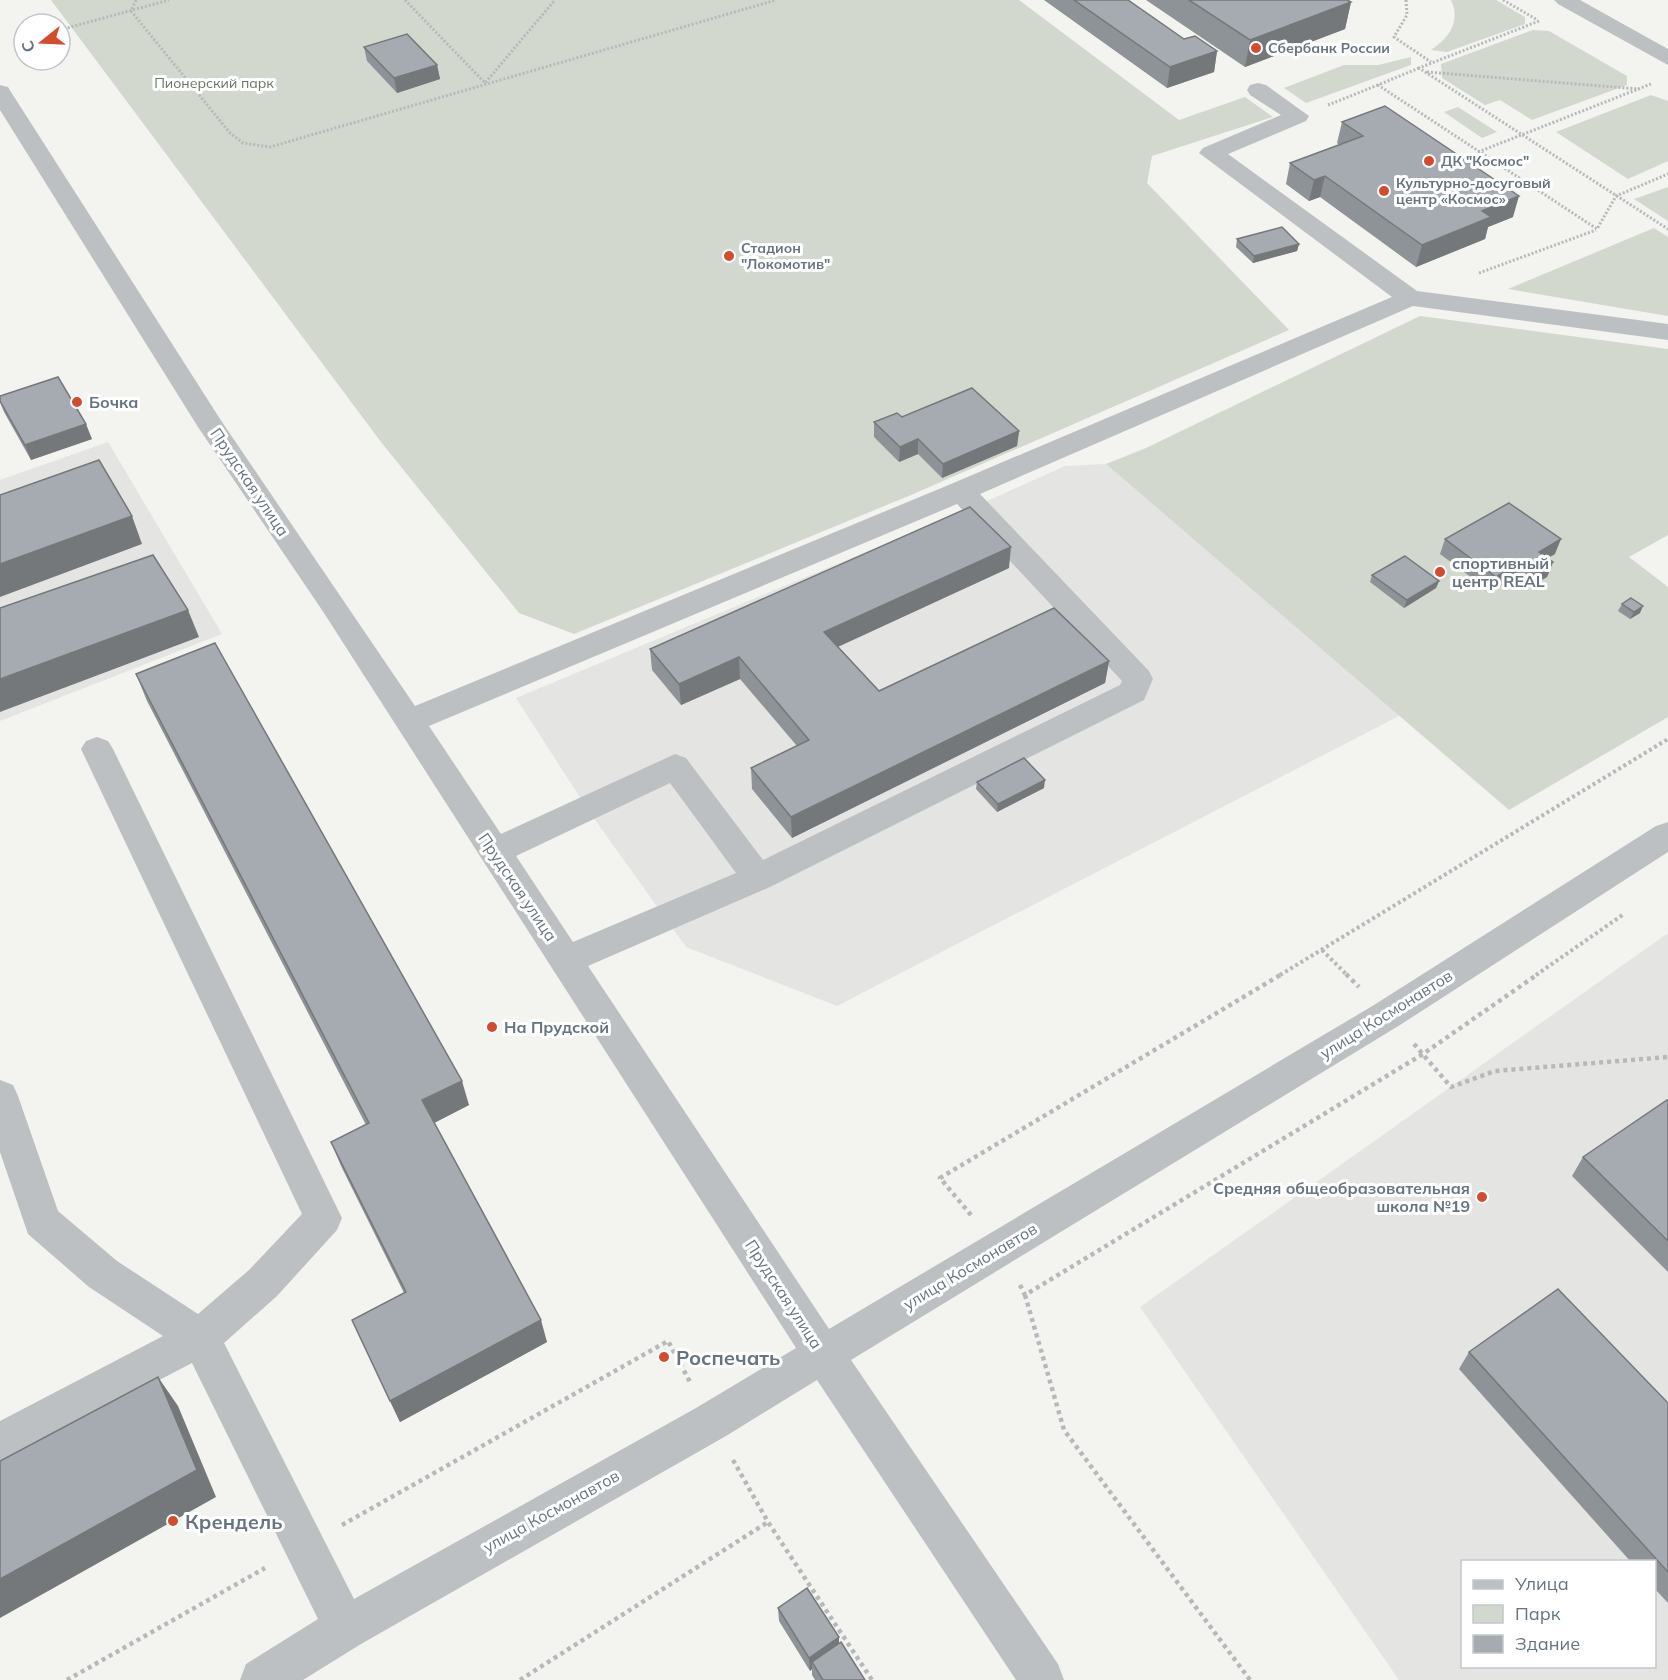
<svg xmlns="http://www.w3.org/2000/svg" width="1668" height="1680" font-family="Mulish,sans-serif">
	<rect width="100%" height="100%" fill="#f3f3ef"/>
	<g fill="#e4e5e3" fill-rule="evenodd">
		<polygon points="108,442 222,634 0,721 0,480"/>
		<polygon points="1106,464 1401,715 837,1006 686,947 588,810 516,698 976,506 1065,466"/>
		<path d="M 1668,933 L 1668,1680 L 1399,1680 L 1140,1307 ZM 1462,1562 L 1654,1562 L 1654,1666 L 1462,1666 Z"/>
	</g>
	<g fill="#d3d8cf">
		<polygon points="51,0 1019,0 1179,120 1245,97 1273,117 1152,156 1147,183 1289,330 911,495 574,634 519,613 381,442"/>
		<path d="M 1451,0 L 1496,0 L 1525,17 L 1525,24 L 1447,52 L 1431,50 C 1449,38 1461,22 1451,0 Z"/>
		<polygon points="1533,30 1549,31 1627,76 1627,85 1532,120 1500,100 1485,105 1442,78 1441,64"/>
		<polygon points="1411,57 1411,65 1306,103 1284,88 1344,65 1378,65"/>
		<polygon points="1651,95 1668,101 1668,161 1628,179 1556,132"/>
		<polygon points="1458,107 1497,132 1482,138 1444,112"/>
		<polygon points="1668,187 1668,221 1634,199"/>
		<polygon points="1654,228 1668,237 1668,316 1508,289"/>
		<polygon points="1420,316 1668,349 1668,535 1629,557 1668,587 1668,717 1509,810 1106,464 1146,448"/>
	</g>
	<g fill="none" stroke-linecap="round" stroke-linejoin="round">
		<g stroke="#b6b9bb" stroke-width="3" stroke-dasharray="2 2" stroke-linecap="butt">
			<polyline points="136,0 131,11 230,133 243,143 270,147 776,0"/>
			<polyline points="405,0 485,83 555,0"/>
			<polyline points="1406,0 1407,15 1394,37 1431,62"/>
			<polyline points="1503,0 1536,19"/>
			<polyline points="1539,21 1419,68 1668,229"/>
			<polyline points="60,30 169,0"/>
			<polyline points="1419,68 1378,85 1597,229 1616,196 1668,174"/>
			<polyline points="1427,72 1639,89"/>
			<polyline points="1328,105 1378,85"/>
			<polyline points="1478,152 1651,84"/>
			<polyline points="1479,273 1596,230"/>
		</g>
		<g stroke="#b6b9bb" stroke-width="4" stroke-dasharray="3 3" stroke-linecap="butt">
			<polyline points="1322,950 1347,975"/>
			<polyline points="1280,975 1668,739"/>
			<polyline points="1536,975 1624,914"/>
		</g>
		<g stroke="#b6b9bb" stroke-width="4.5" stroke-dasharray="4 4" stroke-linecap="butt">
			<polyline points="1346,974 1359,987"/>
			<polyline points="1414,1044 1451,1087 1495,1071 1668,1057"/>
			<polyline points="971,1215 940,1178 1282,974"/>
			<polyline points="1020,1285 1025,1295 1423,1054 1538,974"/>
			<polyline points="1025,1295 1064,1430 1250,1680"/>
			<polyline points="733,1460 768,1522 872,1680"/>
			<polyline points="342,1525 668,1341 690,1382"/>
			<polyline points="67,1680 265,1568"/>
			<polyline points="520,1680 768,1522"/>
		</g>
		<g fill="#bcc0c3" fill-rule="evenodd">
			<polygon points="1554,0 1580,0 1668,49 1668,65 1558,4"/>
			<path d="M 1258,83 L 1266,85 L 1309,116 L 1306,121 L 1228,154 L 1417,291 L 1668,324 L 1668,340 L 1413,306 L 980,494 L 1149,671 L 1153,679 L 1144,700 L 770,887 L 588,966 L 829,1329 L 1374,1005 L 1656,826 L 1668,822 L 1668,852 L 1400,1025 L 851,1360 L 1058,1664 L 1064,1680 L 1016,1680 L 817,1380 L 726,1436 L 361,1644 L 303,1680 L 240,1680 L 246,1664 L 318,1619 L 192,1363 L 0,1463 L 0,1421 L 163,1336 L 89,1287 L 28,1234 L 0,1152 L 0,1080 L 13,1085 L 18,1096 L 58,1211 L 117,1261 L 198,1314 L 249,1270 L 302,1214 L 81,749 L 86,741 L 97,737 L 108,741 L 113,749 L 342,1218 L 337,1230 L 277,1296 L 224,1343 L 354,1599 L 696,1408 L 796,1348 L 322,610 L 198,427 L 0,110 L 0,85 L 8,87 L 11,92 L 222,422 L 415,706 L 951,484 L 1392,297 L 1199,153 L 1203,148 L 1281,115 L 1250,95 L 1247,90 L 1250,85 ZM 957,504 L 1122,681 L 1120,685 L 763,860 L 686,758 L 675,754 L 501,834 L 429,726 ZM 670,783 L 736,873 L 573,942 L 516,856 Z"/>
		</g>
	</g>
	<g fill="#8e9397">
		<polygon points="1044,0 1128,0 1184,39 1217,51 1214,72 1167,88"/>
		<polygon points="1146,0 1347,0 1351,2 1345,29 1245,67"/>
		<polygon points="364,47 437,65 440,79 397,93 367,61"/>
		<polygon points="1342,122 1513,217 1488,227 1485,239 1416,267 1320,197 1309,201 1286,184 1290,163 1339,145 1337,143"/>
		<polygon points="1237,239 1299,244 1297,251 1253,263 1236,247"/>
		<polygon points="0,396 92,439 31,460 4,412 0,402"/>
		<polygon points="902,417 1019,431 1017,446 942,478 918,454 899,462 874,437 874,422"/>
		<polygon points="1445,539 1555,554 1547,558 1553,562 1547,577 1528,588 1514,578 1491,592 1440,554"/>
		<polygon points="1009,568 838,647 879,691 1109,661 1105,683 792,838 752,789 751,768 797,746 740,679 681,705 652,670 650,649"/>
		<polygon points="1372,575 1439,581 1436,588 1404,608 1370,582"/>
		<polygon points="1622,604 1640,613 1630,619 1618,611"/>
		<polygon points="136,674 469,1105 434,1123 547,1342 400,1422 352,1320 404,1293 341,1166 331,1142 366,1125 147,701"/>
		<polygon points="977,782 1044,788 997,812 976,789"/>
		<polygon points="1668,1100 1668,1272 1572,1176 1583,1157"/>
		<polygon points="1469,1352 1668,1403 1668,1603 1654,1588 1654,1562 1631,1562 1459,1369"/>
		<polygon points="778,1608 839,1643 865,1680 815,1680 812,1675 812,1669 810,1671 779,1621"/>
	</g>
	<g fill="#74787b">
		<polygon points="1351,2 1345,29 1245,67 1250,40"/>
		<polygon points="1217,51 1214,72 1167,88 1170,67"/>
		<polygon points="437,65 440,79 397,93 394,78"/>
		<polygon points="1325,176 1320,197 1309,201 1314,180"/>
		<polygon points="1519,196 1513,217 1488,227 1485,239 1416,267 1422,245 1482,211"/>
		<polygon points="1299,244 1297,251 1253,263 1254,256"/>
		<polygon points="86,424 92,439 31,460 25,445"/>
		<polygon points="1019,431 1017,446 942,478 943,464"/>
		<polygon points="918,439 918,454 899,462 900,447"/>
		<polygon points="132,516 142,544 0,597 0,564"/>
		<polygon points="1561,539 1555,554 1533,567 1539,552"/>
		<polygon points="1011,547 1009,568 824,653 824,632"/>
		<polygon points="1553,562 1547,577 1528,588 1534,574"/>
		<polygon points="1519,563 1514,578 1491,592 1496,577"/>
		<polygon points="1439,581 1436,588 1404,608 1407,600"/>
		<polygon points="1643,606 1640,613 1630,619 1634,612"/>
		<polygon points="188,610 199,637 0,712 0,679"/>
		<polygon points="739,657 740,679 681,705 679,684"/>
		<polygon points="1109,661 1105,683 792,838 791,817"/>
		<polygon points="1045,780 1044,788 997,812 998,804"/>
		<polygon points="462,1081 469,1105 430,1125 422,1100"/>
		<polygon points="541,1320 547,1342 400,1422 390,1401"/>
		<polygon points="158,1377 178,1406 216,1497 0,1618 0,1579"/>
		<polygon points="839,1637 839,1650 812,1662 812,1669 810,1671 809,1658"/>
	</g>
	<g fill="#a5abb0" stroke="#74787b" stroke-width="1.5">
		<polygon points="1074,0 1128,0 1184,39 1195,36 1217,51 1170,67"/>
		<polygon points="1189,0 1347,0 1351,2 1250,40"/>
		<polygon points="407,34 437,65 394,78 364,47"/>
		<polygon points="1385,106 1519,196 1482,211 1491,217 1422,245 1325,176 1314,180 1290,163 1363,136 1342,122"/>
		<polygon points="1282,227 1299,244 1254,256 1237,239"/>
		<polygon points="58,377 86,424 25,445 0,401 0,396"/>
		<polygon points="972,388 1019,431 943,464 918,439 900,447 874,422 897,413 902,417"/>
		<polygon points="99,460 132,516 0,564 0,495"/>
		<polygon points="1509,503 1561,539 1539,552 1553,562 1534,574 1519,563 1496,577 1445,539"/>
		<polygon points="970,507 1011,547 824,632 879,691 1054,608 1109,661 791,817 751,768 809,740 739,657 679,684 650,649"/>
		<polygon points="153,555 188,610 0,679 0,608"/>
		<polygon points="1405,556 1439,581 1407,600 1372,575"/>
		<polygon points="1631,598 1643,606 1634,612 1622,604"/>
		<polygon points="215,643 462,1081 422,1100 541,1320 390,1401 352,1320 406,1292 331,1142 369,1123 136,674"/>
		<polygon points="1024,758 1045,780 998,804 977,782"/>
		<polygon points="1667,1100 1668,1100 1668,1241 1583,1157"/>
		<polygon points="1558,1289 1668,1403 1668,1572 1469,1352"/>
		<polygon points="158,1377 197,1470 0,1579 0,1461"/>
		<polygon points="807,1588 839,1637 809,1658 778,1608"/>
		<polygon points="841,1642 865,1680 823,1680 812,1662"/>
	</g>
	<g fill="#d44c2f" stroke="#fff" stroke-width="2">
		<circle cx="1256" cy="48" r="6"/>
		<circle cx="1429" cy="161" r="6"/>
		<circle cx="1384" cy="191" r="6"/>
		<circle cx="729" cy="256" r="6"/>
		<circle cx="77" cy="402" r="6"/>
		<circle cx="1440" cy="572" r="6"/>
		<circle cx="492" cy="1027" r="6"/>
		<circle cx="1482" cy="1197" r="6"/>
		<circle cx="664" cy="1357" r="6"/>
		<circle cx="173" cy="1521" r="6"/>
	</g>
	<g text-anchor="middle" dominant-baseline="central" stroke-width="6" stroke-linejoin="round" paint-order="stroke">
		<g font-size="14" font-weight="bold" fill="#65747e" stroke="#fff" text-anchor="start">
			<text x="1268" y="48">Сбербанк России</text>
			<text x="1441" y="161">ДК "Космос"</text>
			<text x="1396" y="183">Культурно-досуговый<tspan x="1396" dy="16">центр «Космос»</tspan></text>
			<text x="741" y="248">Стадион<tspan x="741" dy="16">"Локомотив"</tspan></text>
		</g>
		<g font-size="14" fill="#687663" stroke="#fff">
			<text x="214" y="83">Пионерский парк</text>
		</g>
		<g font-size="16" font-weight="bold" fill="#65747e" stroke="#fff" text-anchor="start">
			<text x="89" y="402">Бочка</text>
			<text x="1452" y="563">спортивный<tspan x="1452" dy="18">центр REAL</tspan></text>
			<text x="504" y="1027">На Прудской</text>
			<text x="1470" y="1188" text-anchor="end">Средняя общеобразовательная<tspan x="1470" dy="18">школа №19</tspan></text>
		</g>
		<g font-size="16" fill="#65747e" stroke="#fff">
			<text transform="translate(250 482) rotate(56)">Прудская улица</text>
			<text transform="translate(518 887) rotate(56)">Прудская улица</text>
			<text transform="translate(1386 1014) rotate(-32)">улица Космонавтов</text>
			<text transform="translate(970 1266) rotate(-31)">улица Космонавтов</text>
			<text transform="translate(784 1294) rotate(57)">Прудская улица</text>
			<text transform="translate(551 1511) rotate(-29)">улица Космонавтов</text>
		</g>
		<g font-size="20" font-weight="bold" fill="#65747e" stroke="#fff" text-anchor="start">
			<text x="676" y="1357">Роспечать</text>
			<text x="185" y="1521">Крендель</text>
		</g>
	</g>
	<rect x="1461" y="1560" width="195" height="108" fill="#ffffff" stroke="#c1c7cb" stroke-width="1.5"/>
	<rect x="1473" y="1580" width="30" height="9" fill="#bcc0c3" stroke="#c1c7cb" stroke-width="1.5"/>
	<text x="1515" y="1590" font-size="18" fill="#65747e">Улица</text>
	<rect x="1473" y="1605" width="30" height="18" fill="#d3d8cf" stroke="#c1c7cb" stroke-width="1.5"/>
	<text x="1515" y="1620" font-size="18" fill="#65747e">Парк</text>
	<rect x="1473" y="1635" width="30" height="18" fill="#a5abb0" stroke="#c1c7cb" stroke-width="1.5"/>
	<text x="1515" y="1650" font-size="18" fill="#65747e">Здание</text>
	<g transform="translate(42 42) rotate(252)"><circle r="28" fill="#ffffff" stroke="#c1c7cb" stroke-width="1.5"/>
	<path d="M0-4.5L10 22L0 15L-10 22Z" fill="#d44c2f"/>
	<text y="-9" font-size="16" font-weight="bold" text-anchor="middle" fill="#65747e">С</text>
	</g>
</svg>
